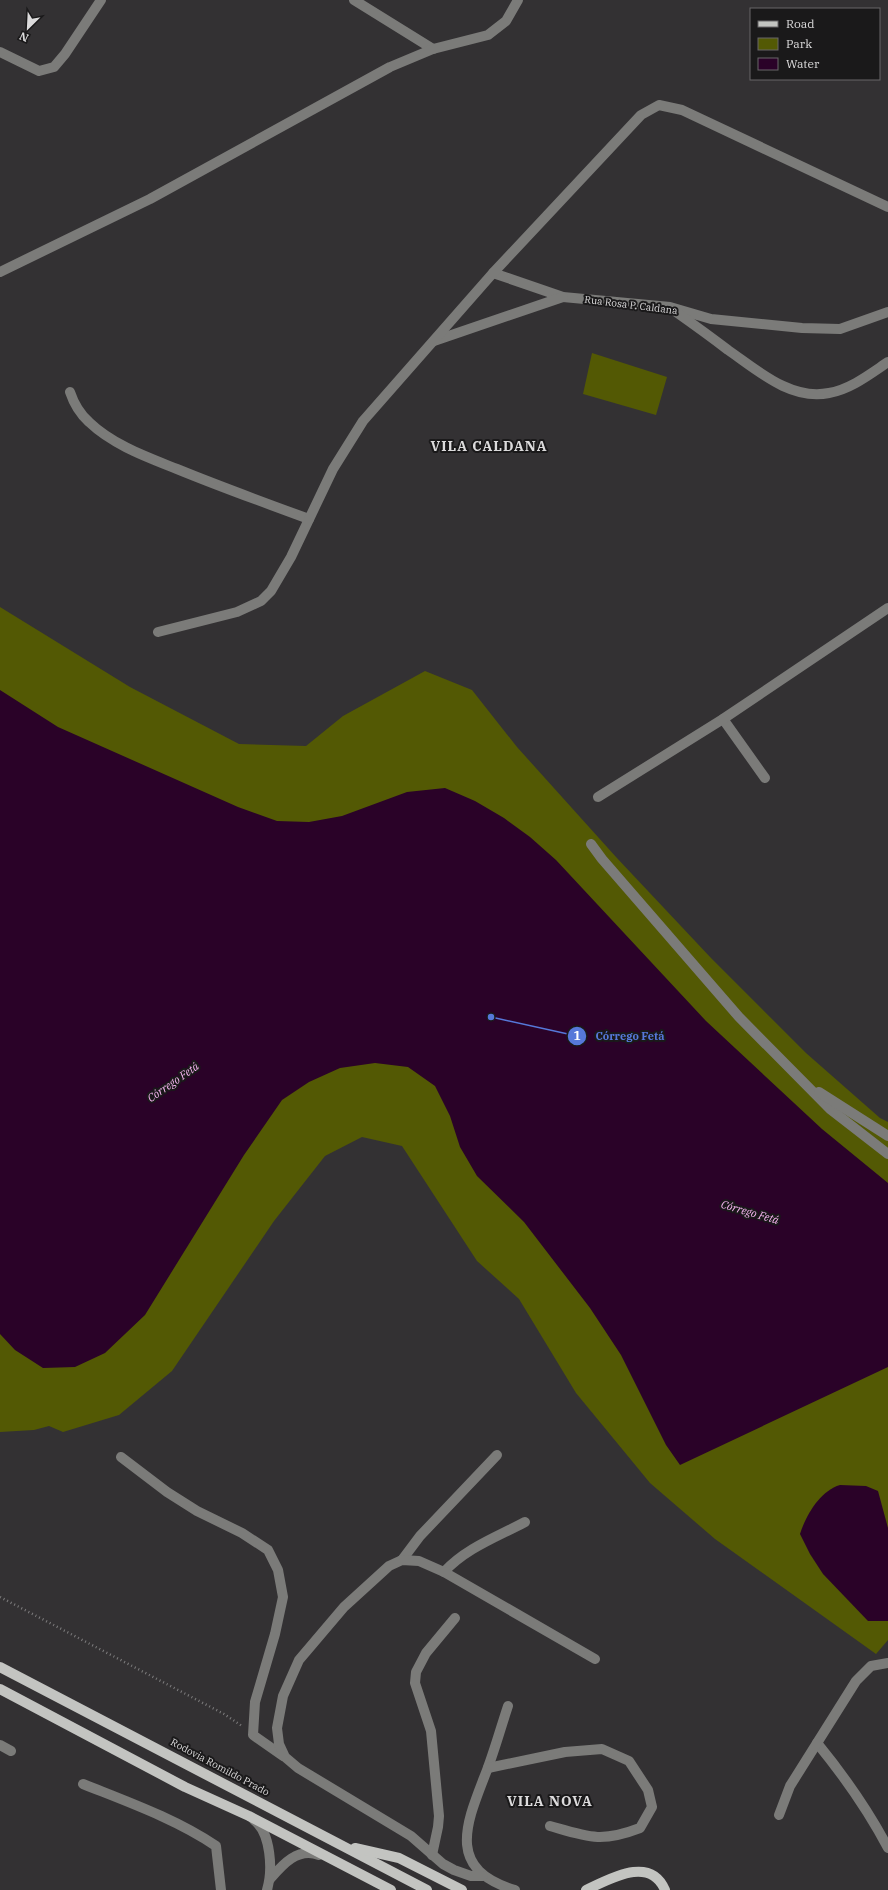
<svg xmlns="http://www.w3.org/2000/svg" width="888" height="1890" font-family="'IBM Plex Serif',serif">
	<rect width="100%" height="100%" fill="#333133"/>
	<g fill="#535904">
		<polygon points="592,353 667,377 656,415 583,394"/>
		<polygon points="0,607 130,687 239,744 306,746 343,716 425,671 472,690 517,747 616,857 711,958 806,1053 880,1118 888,1122 888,1640 876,1654 715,1539 650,1483 576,1393 519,1299 477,1261 402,1146 362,1137 325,1156 274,1221 172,1371 119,1415 63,1432 49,1426 34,1430 0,1432"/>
	</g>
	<g fill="#2a0228">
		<polygon points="0,690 58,727 238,807 277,821 309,822 342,816 407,792 445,788 475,801 504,818 530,837 556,860 706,1021 822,1129 888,1183 888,1367 680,1465 666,1445 621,1355 590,1308 524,1222 477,1176 460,1147 450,1116 435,1086 408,1067 375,1063 340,1068 309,1082 282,1100 244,1155 145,1315 105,1353 75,1367 43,1368 15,1350 0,1334"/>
		<path d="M 840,1485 L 866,1486 L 878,1491 L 888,1528 L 888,1621 L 868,1621 L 823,1574 L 810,1554 L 800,1534 C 806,1515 820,1491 840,1485 Z"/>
	</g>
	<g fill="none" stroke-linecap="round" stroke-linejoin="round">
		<polyline stroke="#7e7d7e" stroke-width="2.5" stroke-dasharray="1 3" stroke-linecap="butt" points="0,1597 224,1714 242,1726"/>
		<g stroke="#7b7b79" stroke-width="10">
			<polyline points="354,0 433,49"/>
			<polyline points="0,52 39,71 54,67 65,54 101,0"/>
			<polyline points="0,272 150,199 390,67 433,49 488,35 506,21 518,0"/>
			<polyline points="493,273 563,297 670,307 711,319 802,328 840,329 888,312"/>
			<path d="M 676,312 C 693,324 711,337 728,350 C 757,370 791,401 829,393 C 851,389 870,374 888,362"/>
			<polyline points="434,341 563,297"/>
			<path d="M 70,392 C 74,404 79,413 89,422 C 113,445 147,457 177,469 C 221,487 265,503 309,519"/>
			<polyline points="158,632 237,612 261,601 271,591 291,557 333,469 363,421 493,273 641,115 659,105 682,110 888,207"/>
			<polyline points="723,719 765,778"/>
			<polyline points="598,797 723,719 888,608"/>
			<polyline points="591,844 602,859 739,1017 830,1109 888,1154"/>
			<polyline points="819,1092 888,1136"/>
			<polyline points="121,1457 167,1492 197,1511 242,1533 268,1550 278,1570 283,1597 275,1634 255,1702 253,1735 283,1756"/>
			<polyline points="402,1560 420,1536 497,1455"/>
			<path d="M 444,1572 C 466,1548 497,1537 525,1522"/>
			<path d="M 508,1706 C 501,1727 495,1749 487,1770 C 467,1822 444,1869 515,1890"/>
			<path d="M 817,1743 C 844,1776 868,1810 888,1848"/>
			<polyline points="0,1745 11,1751"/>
			<path d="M 488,1768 L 565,1752 L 602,1749 L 629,1761 L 648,1790 L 652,1807 L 640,1828 C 601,1843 588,1837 550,1826"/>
			<path d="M 83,1784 C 128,1802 176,1819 216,1846 L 221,1890"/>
			<polyline points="779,1815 790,1786 856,1681 871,1666 888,1663"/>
			<path d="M 254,1820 C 271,1833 273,1870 267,1890"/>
			<polyline points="432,1855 438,1827 439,1816 431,1731 415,1683 416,1672 426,1653 455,1618"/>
			<polyline points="483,1876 471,1876 454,1870 443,1864 411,1836 298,1768 285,1757 279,1744 277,1728 283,1696 299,1660 344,1607 389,1566 402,1560 419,1561 444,1572 595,1659"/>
			<path d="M 270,1879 C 283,1864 298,1847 319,1855"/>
		</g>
		<g stroke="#c3c4c1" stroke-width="10">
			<polyline points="0,1667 427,1890"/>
			<polyline points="0,1689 185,1787 249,1816 391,1890"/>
			<polyline points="355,1848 399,1858 462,1890"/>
			<path d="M 586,1890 C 610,1879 650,1855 665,1890"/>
		</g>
	</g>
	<g text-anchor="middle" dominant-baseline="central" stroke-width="4" stroke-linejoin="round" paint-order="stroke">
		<g font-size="10" fill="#dcdbdc" stroke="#1a191a">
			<text transform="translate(631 305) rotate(7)">Rua Rosa P. Caldana</text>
			<text transform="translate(220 1767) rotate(28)">Rodovia Romildo Prado</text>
		</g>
		<g font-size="11" font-style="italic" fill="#fbb8f5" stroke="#1a191a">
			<text transform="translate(173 1082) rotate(-35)">Córrego Fetá</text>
			<text transform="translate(750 1212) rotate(16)">Córrego Fetá</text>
		</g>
		<g font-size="14" font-weight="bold" letter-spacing="1" fill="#dcdbdc" stroke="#1a191a">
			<text x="489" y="446">VILA CALDANA</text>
			<text x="550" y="1801">VILA NOVA</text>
		</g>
	</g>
	<path fill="none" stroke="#5678d9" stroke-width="1.5" d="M491 1017L577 1036"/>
	<g fill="#5678d9" stroke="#1a191a" stroke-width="1.5">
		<circle cx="491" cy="1017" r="4"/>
		<circle cx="577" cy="1036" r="10"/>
	</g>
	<g font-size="12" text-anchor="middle" font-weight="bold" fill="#fff">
		<text x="577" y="1040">1</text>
	</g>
	<g font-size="11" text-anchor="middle" font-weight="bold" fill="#5678d9" stroke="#1a191a" stroke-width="4" stroke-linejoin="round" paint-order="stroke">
		<text x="630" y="1040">Córrego Fetá</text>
	</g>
	<rect x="750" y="8" width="130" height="72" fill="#1a191a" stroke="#686768"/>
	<rect x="758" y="21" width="20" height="6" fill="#c3c4c1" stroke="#686768"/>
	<text x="786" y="28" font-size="12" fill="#dcdbdc">Road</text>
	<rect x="758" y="38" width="20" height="12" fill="#535904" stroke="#686768"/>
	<text x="786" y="48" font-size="12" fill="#dcdbdc">Park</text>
	<rect x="758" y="58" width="20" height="12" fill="#2a0228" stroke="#686768"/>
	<text x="786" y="68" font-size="12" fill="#dcdbdc">Water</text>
	<g transform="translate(28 28) rotate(204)" stroke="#1a191a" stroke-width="3" paint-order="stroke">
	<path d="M0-3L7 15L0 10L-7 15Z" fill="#dcdbdc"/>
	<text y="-6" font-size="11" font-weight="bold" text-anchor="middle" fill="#dcdbdc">N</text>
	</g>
</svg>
